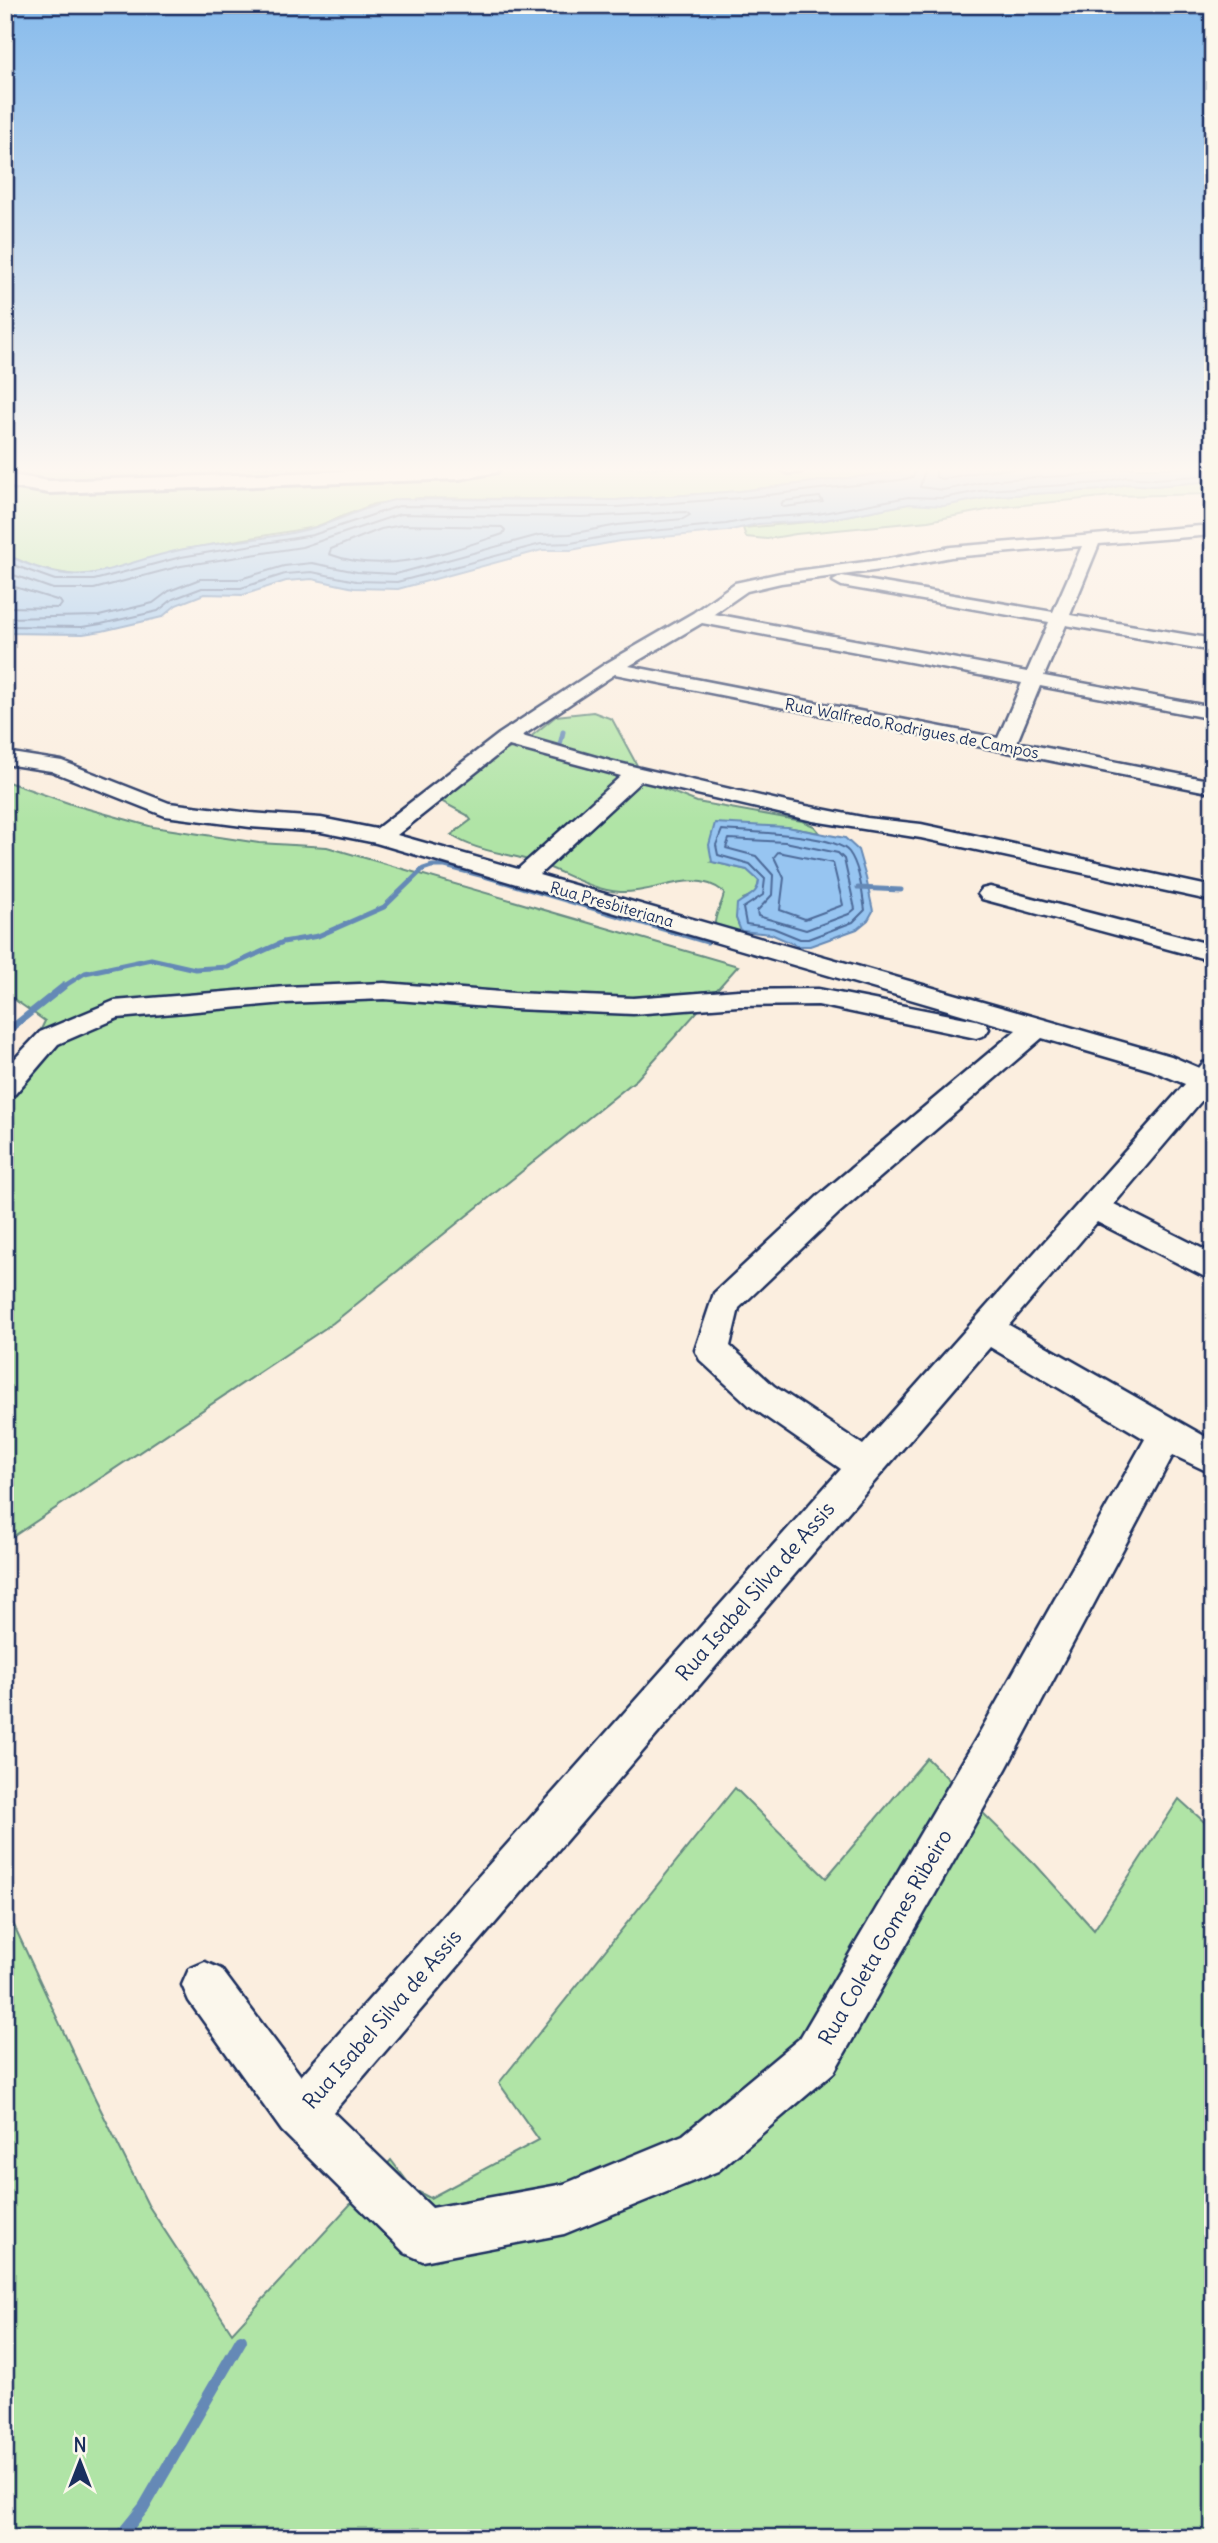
<svg xmlns="http://www.w3.org/2000/svg" width="1218" height="2543" font-family="Delius,sans-serif">
	<rect width="100%" height="100%" fill="#fbeedf"/>
	<filter id="ink" filterUnits="userSpaceOnUse"><feTurbulence type="fractalNoise" baseFrequency=".0143" numOctaves="2"/><feDisplacementMap in="SourceGraphic" scale="14" xChannelSelector="R" yChannelSelector="G"/><feConvolveMatrix kernelMatrix="1 2 1 2 8 2 1 2 1" color-interpolation-filters="sRGB"/></filter>
	<g filter="url(#ink)">
		<g fill="#b0e4a6" stroke="#668a82" stroke-width="2">
			<polygon points="5,468 930,468 740,491 616,500 419,498 374,504 315,527 180,550 121,568 79,576 37,568 5,554"/>
			<polygon points="1213,481 1213,494 1113,496 1003,507 928,521 796,534 767,539 746,537 743,528 819,521 908,504 996,496 1102,490 1127,484 1153,486"/>
			<path d="M 593,712 L 612,719 L 646,782 L 697,802 L 802,821 L 814,826 L 820,833 L 787,827 L 712,862 L 748,870 L 759,880 C 758,892 754,895 743,899 L 736,918 L 741,931 L 722,932 L 715,926 C 714,912 723,905 724,892 C 693,867 656,894 620,892 C 588,890 558,868 528,860 C 501,852 475,851 451,835 L 471,820 L 467,815 L 437,799 L 457,776 L 528,739 L 556,716 Z"/>
			<polygon points="5,781 74,805 153,827 259,843 327,847 738,966 637,1079 333,1323 5,1542 5,1090 23,1067 45,1021 5,993"/>
			<polygon points="927,1758 1036,1865 1094,1930 1179,1799 1213,1830 1213,2538 5,2538 5,1906 84,2076 148,2205 232,2333 391,2160 413,2189 430,2198 539,2140 499,2083 735,1788 826,1878"/>
		</g>
		<g fill="#97c5f1" stroke="#6589b6" stroke-width="2">
			<path d="M 930,468 L 1213,468 L 1213,481 L 1153,486 L 1126,484 L 1102,490 L 996,496 L 944,506 L 909,504 L 819,521 L 758,524 L 727,531 L 620,541 L 571,550 L 542,550 L 398,589 L 354,588 L 312,579 L 286,581 L 243,595 L 204,594 L 176,605 L 162,617 L 102,631 L 83,634 L 5,633 L 5,554 C 85,594 104,566 180,550 C 224,541 269,540 313,528 C 342,520 368,505 399,499 L 616,500 L 740,491 Z"/>
			<path d="M 715,823 L 787,827 L 845,838 L 858,850 L 866,878 L 873,911 L 868,920 L 857,929 L 810,946 L 798,946 L 771,934 L 741,931 L 736,918 L 737,904 C 748,895 757,896 759,881 L 747,870 L 712,862 L 709,845 Z"/>
		</g>
		<g fill="none" stroke-linecap="round" stroke-linejoin="round">
			<g stroke="#4d6b99" stroke-width="2">
				<polyline points="925,468 920,487 943,490 995,480 1099,474 1126,468 1179,468"/>
				<polyline points="936,468 936,477 942,479 983,471 1030,468"/>
				<polygon points="820,497 823,502 784,507 781,505 783,501"/>
				<path d="M 402,525 L 502,527 L 505,530 L 503,534 C 447,552 387,576 329,554 L 331,549 L 381,529 Z"/>
				<polyline points="5,562 55,580 94,580 181,557 313,535 399,506 617,507 741,498 900,480 913,477 916,468"/>
				<polyline points="5,572 53,589 94,589 181,566 302,547 400,514 581,517 686,512 690,515 683,519 618,525 570,534 539,535 396,574 357,572 312,563 284,566 240,579 200,579 169,591 153,603 99,616 5,618"/>
				<polyline points="5,584 60,601 62,604 59,608 5,607"/>
				<polyline points="5,626 82,627 101,624 158,611 173,599 202,588 241,588 285,574 312,572 356,581 397,582 541,544 571,543 619,534 726,524 757,518 818,514 908,497 943,498 985,490 1100,483 1126,477 1154,479 1213,475"/>
				<path d="M 722,830 C 747,832 835,834 849,852 C 860,867 862,893 865,910 L 853,922 L 808,939 L 800,939 L 773,928 L 746,924 L 743,908 L 763,895 L 765,879 L 750,864 L 718,855 L 716,845 Z"/>
				<polygon points="729,839 785,842 838,853 844,859 855,909 849,914 806,930 758,916 757,911 772,895 773,875 756,856 726,848"/>
				<polygon points="778,852 833,863 843,905 805,919 780,910 784,878 774,857"/>
			</g>
			<g stroke="#6589b6" stroke-width="5">
				<polyline points="559,749 563,732"/>
				<polyline points="858,888 901,890"/>
				<polyline points="61,988 85,973 151,959 195,969 228,967 283,942 318,936 384,907 423,869 432,866 445,866 488,877 707,942"/>
			</g>
			<polyline stroke="#6589b6" stroke-width="7" points="5,1033 64,986"/>
			<polyline stroke="#6589b6" stroke-width="12" points="119,2538 144,2507 241,2340"/>
			<g stroke="#1b2f5e" stroke-width="5">
				<g id="street">
					<path d="M 1213,525 L 1213,535 L 1099,544 L 1070,615 L 1213,639 L 1213,651 L 1066,625 L 1044,676 L 1213,707 L 1213,719 L 1040,686 L 1017,742 L 1213,781 L 1213,793 L 615,674 L 522,736 L 610,761 L 786,802 L 867,818 L 921,824 L 1213,887 L 1213,901 L 921,838 L 813,821 L 641,781 L 539,875 L 1171,1056 L 1199,1068 L 1203,1063 L 1213,1061 L 1213,1094 L 1208,1093 L 1114,1204 L 1213,1254 L 1213,1281 L 1097,1222 L 1009,1325 L 1213,1441 L 1213,1474 L 1173,1455 L 1006,1769 L 834,2072 L 718,2171 L 564,2234 L 423,2261 L 405,2253 L 282,2131 L 189,2001 L 182,1985 L 189,1969 L 205,1962 L 221,1969 L 301,2076 L 841,1469 L 750,1406 L 700,1360 L 695,1350 L 714,1293 L 818,1196 L 1016,1030 L 376,843 L 321,832 L 250,827 L 165,816 L 51,771 L 5,764 L 5,752 L 62,761 L 169,803 L 250,813 L 321,818 L 376,829 L 499,734 L 605,664 L 693,613 L 735,583 L 781,573 L 888,559 L 951,547 ZM 1082,546 L 1053,612 L 842,576 L 833,581 L 842,586 L 1049,622 L 1027,672 L 714,614 L 747,591 L 781,583 L 888,569 L 951,557 ZM 702,623 L 1022,683 L 998,738 L 629,666 ZM 509,746 L 621,776 L 518,869 L 397,835 ZM 1042,1038 L 1151,1070 L 1185,1084 L 863,1445 L 774,1386 L 730,1346 L 739,1308 L 840,1212 ZM 990,1347 L 1145,1439 L 976,1739 L 800,2038 L 683,2135 L 564,2184 L 432,2208 L 333,2112 Z"/>
					<polygon points="990,887 1213,945 1213,961 982,899 978,894 982,889"/>
					<polygon points="384,983 514,993 633,998 738,990 818,989 976,1020 985,1023 989,1029 985,1035 976,1038 818,1005 738,1006 633,1014 514,1009 384,999 285,1003 118,1018 58,1044 15,1094 5,1097 5,1069 40,1032 114,1001 285,987"/>
				</g>
			</g>
			<g stroke="#1b2f5e" stroke-width="6">
				<g id="secondary">
					<polygon points="447,468 500,468 497,472 459,479 49,493 5,486 5,474 49,481"/>
					<polygon points="779,468 804,468 801,472 788,473"/>
				</g>
			</g>
			<use href="#street" fill="#fbf7ec" fill-rule="evenodd"/>
			<use href="#secondary" fill="#fbf7ec" fill-rule="evenodd"/>
		</g>
	</g>
	<linearGradient id="sky" x2="0" y2="1"><stop stop-color="#87bbec"/><stop offset="0.57" stop-color="#fdf7f1"/><stop offset="1" stop-color="#fdf7f1" stop-opacity="0"/></linearGradient>
	<rect width="1218" height="824" fill="url(#sky)"/>
	<g text-anchor="middle" dominant-baseline="central" stroke-width="5" stroke-linejoin="round" paint-order="stroke">
		<g font-size="16" fill="#1b2f5e" stroke="#fbf7ec">
			<text transform="translate(912 728) rotate(11)">Rua Walfredo Rodrigues de Campos</text>
			<text transform="translate(612 904) rotate(16)">Rua Presbiteriana</text>
		</g>
		<g font-size="21" fill="#1b2f5e" stroke="#fbf7ec">
			<text transform="translate(755 1591) rotate(-49)">Rua Isabel Silva de Assis</text>
			<text transform="translate(885 1937) rotate(-60)">Rua Coleta Gomes Ribeiro</text>
			<text transform="translate(382 2019) rotate(-49)">Rua Isabel Silva de Assis</text>
		</g>
	</g>
	<rect width="1218" height="2543" fill="none" stroke="#fbf7ec" stroke-width="28"/>
	<rect x="14" y="14" width="1190" height="2515" fill="none" stroke="#1b2f5e" stroke-width="2.5" filter="url(#ink)"/>
	<g transform="translate(80 2462)" stroke="#fbf7ec" stroke-width="5" paint-order="stroke">
	<path d="M0-5L12 26L0 18L-12 26Z" fill="#1b2f5e"/>
	<text y="-10" font-size="19" font-weight="bold" text-anchor="middle" fill="#1b2f5e">N</text>
	</g>
</svg>
